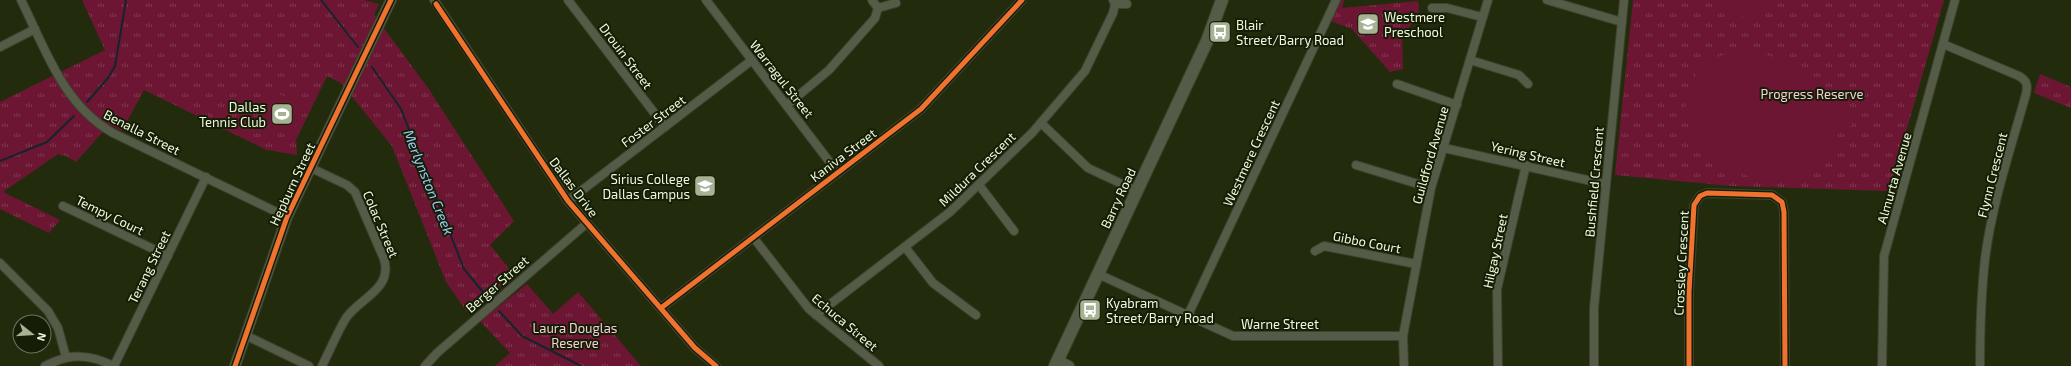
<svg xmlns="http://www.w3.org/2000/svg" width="2071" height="366" font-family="'Exo 2',sans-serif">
	<defs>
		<pattern id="grass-tufts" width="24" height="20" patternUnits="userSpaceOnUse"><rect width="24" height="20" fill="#6d1634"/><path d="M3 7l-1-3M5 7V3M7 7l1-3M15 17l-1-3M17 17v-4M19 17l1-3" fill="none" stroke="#823951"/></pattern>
	</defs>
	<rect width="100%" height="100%" fill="#232b0d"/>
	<g fill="url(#grass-tufts)">
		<polygon points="82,0 364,0 379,4 374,15 428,88 514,221 490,245 514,275 467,312 446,282 392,146 341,83 327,76 296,140 297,155 267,150 144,90 122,131 109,125 76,162 66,156 58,154 3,192 60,220 49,233 0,209 0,102 105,50"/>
		<polygon points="1337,0 1344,0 1342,8 1418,1 1419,14 1402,37 1403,69 1390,72 1352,29 1328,20"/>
		<polygon points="1633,0 1944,0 1889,191 1731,186 1615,175"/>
		<polygon points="2040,74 2071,87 2071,108 2034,93"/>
		<polygon points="527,284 553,314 578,292 641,366 495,366 510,353 480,321"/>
	</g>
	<g fill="#6d1634">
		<polygon points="1726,0 1766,0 1757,22 1722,8"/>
		<path d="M 1734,52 L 1767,55 L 1797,67 L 1817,83 L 1834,106 L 1855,115 L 1849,130 L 1838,126 C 1831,232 1656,167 1690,86 C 1698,66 1714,56 1734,52 Z"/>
		<polygon points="273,91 305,107 290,137 259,121"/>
	</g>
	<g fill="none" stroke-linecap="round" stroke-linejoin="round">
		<g stroke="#14242d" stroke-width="2">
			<polyline points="321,0 358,47"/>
			<polyline points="372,67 401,109 464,269 487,297"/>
			<polyline points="87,102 108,78 115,66 126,0"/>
			<polyline points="0,161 47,142 74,116"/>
			<polyline points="499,311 522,336 581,366"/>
		</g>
		<g stroke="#3c422d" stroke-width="10">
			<g id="minor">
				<path d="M 21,0 C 45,48 63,105 113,133 L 287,217"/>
				<polyline points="434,0 568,201 695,348 716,366"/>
				<polyline points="568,0 665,127"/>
				<polyline points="706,0 838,173"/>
				<polyline points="1547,0 1622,22"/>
				<polyline points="1115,4 1127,4"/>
				<polyline points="878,8 896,3"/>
				<polyline points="1432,8 1447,8 1482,17"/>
				<path d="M 1943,44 L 2019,76 C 2027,81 2028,85 2026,94 C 2011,148 1992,203 1985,259 C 1981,295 1980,330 1980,366"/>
				<polyline points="0,47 35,29"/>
				<polyline points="1470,60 1519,75 1528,84"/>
				<polyline points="1397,84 1457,105"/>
				<polyline points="787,105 829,70 875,18 878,8 872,0"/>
				<polyline points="1041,123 1088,168 1137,191"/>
				<polyline points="1444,148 1605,184"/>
				<polyline points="1356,165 1431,188"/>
				<path d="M 311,168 L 347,185 L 355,192 L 384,259 C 393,289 360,298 346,318 C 337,333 330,350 322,366"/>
				<polyline points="979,185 1014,231"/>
				<polyline points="568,201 752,60"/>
				<polyline points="63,206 168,256"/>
				<polyline points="753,237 809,309 879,366"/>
				<polyline points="905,247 933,283 976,315"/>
				<polyline points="1315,251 1324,246 1416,264"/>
				<polyline points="0,263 48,311 58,328 66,357"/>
				<polyline points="1098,274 1233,336 1403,336"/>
				<polyline points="661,308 921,109 1022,0"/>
				<polyline points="816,315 950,212 1032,133 1085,71 1113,13 1115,4 1113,0"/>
				<polyline points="1188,315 1336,0"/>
				<polyline points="245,335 309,366"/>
				<path d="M 45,366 C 70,353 89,354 114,366"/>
				<polyline points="114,366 206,177"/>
				<polyline points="425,366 437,353 587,223"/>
				<polyline points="1404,366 1403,336 1431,188 1488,0"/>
				<polyline points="1498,366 1497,289 1526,165"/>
				<polyline points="1594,366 1594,308 1624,0"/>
				<polyline points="1689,366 1689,292 1694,205 1700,196 1707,193 1772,195 1782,202 1784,212 1785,366"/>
				<polyline points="1882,366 1884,256 1955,0"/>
			</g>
		</g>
		<g stroke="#3c422d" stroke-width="12">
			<g id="tertiary">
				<polyline points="1057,360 1069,366"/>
				<polyline points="235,366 287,217 391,0"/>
			</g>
		</g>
		<g stroke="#3c422d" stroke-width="14">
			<polyline id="secondary" points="1055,366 1207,41 1222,0"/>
		</g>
		<use href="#minor" stroke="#545b46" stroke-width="8"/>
		<use href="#tertiary" stroke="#545b46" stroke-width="10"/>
		<use href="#secondary" stroke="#545b46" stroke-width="12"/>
		<g stroke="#161d07" stroke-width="8">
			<g id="cycleway">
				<polyline points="436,4 568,201 695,348 716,366"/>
				<polyline points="661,308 921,109 1022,0"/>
				<polyline points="235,366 287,217 391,0"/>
				<polyline points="1689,366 1689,292 1694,205 1700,196 1707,193 1772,195 1782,202 1784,212 1785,366"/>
			</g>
		</g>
		<use href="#cycleway" stroke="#ef722f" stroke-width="5"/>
	</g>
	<defs>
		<g id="school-square" transform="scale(1.15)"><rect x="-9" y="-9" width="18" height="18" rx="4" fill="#a7b294" stroke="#161d07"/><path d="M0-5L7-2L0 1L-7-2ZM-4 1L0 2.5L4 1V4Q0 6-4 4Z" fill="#fff"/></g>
		<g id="bus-square" transform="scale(1.15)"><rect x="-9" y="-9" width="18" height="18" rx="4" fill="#a7b294" stroke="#161d07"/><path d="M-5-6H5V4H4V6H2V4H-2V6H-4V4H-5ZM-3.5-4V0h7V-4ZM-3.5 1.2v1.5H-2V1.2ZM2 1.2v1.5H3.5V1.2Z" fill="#fff"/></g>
		<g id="stadium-square" transform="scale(1.15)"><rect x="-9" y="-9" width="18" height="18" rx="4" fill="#a7b294" stroke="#161d07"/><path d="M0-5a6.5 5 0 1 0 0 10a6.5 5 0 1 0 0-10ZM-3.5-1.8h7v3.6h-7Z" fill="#fff"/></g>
	</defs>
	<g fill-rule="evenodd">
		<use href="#school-square" x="1368" y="24"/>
		<use href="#bus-square" x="1220" y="32"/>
		<use href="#stadium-square" x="282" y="114"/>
		<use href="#school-square" x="705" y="186"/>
		<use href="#bus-square" x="1090" y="310"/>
	</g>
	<g text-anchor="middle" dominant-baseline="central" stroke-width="4" stroke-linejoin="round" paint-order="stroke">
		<g font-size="13" fill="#eefadc" stroke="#161d07" text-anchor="start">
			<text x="1384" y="17">Westmere<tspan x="1384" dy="15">Preschool</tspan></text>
			<text x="1236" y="25">Blair<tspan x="1236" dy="15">Street/Barry Road</tspan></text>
			<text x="266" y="107" text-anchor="end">Dallas<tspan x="266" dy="15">Tennis Club</tspan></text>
			<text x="690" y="179" text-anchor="end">Sirius College<tspan x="690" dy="15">Dallas Campus</tspan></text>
			<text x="1106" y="303">Kyabram<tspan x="1106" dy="15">Street/Barry Road</tspan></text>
		</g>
		<g font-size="13" fill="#eefadc" stroke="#161d07">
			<text transform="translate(626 56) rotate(53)">Drouin Street</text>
			<text transform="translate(782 79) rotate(52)">Warragul Street</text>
			<text transform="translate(653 121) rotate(-37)">Foster Street</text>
			<text transform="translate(142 132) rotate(27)">Benalla Street</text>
			<text transform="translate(1251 153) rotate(-65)">Westmere Crescent</text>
			<text transform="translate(1528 154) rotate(13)">Yering Street</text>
			<text transform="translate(843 155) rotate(-37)">Kaniva Street</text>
			<text transform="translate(1430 155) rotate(-74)">Guildford Avenue</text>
			<text transform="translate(977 169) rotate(-44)">Mildura Crescent</text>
			<text transform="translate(1992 175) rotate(-76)">Flynn Crescent</text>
			<text transform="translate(1894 178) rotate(-74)">Almurta Avenue</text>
			<text transform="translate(1594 182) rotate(-85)">Bushfield Crescent</text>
			<text transform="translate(292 184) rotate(-65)">Hepburn Street</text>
			<text transform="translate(574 187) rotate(53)">Dallas Drive</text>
			<text transform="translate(1118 198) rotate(-65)">Barry Road</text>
			<text transform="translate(110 215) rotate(26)">Tempy Court</text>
			<text transform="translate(381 224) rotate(67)">Colac Street</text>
			<text transform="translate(1367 242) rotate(11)">Gibbo Court</text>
			<text transform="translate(1495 251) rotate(-78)">Hilgay Street</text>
			<text transform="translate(1681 263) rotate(-87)">Crossley Crescent</text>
			<text transform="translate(149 267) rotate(-64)">Terang Street</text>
			<text transform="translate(497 284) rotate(-41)">Berger Street</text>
			<text transform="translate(845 322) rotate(40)">Echuca Street</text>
			<text x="1280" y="324">Warne Street</text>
		</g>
		<g font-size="13" fill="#f2d0d6" stroke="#161d07">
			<text x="1812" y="94">Progress Reserve</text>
			<text x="575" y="328">Laura Douglas<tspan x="575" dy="15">Reserve</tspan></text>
		</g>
		<g font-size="14" font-style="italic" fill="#9bccf6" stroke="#161d07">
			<text transform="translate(429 182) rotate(68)">Merlynston Creek</text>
		</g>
	</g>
	<g transform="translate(32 334) rotate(107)"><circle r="19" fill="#161d07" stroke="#6c755c"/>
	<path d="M0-3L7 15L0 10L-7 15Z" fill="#a7b294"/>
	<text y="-6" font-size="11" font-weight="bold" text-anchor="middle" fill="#eefadc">N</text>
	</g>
</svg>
